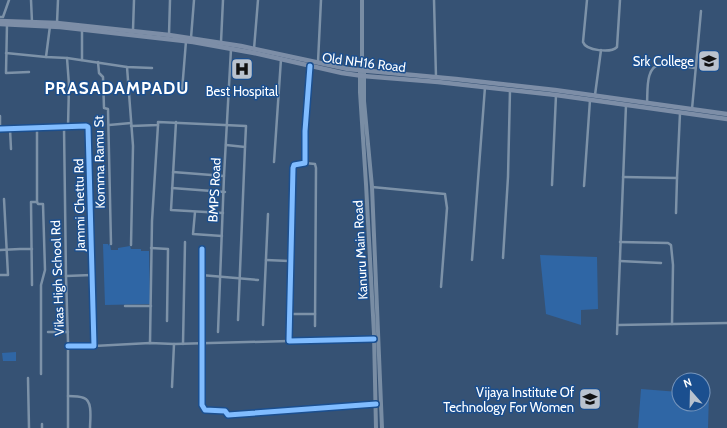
<svg xmlns="http://www.w3.org/2000/svg" width="727" height="428" font-family="Cabin,sans-serif">
	<rect width="100%" height="100%" fill="#365274"/>
	<g fill="#2f66a5">
		<polygon points="103,244 108,244 108,246 109,244 110,244 111,250 118,250 118,248 130,246 131,249 141,249 141,251 149,251 150,304 105,305"/>
		<polygon points="540,255 597,257 598,309 581,310 581,325 546,314"/>
		<polygon points="16,352 16,361 3,361 2,353"/>
		<polygon points="641,389 679,392 679,404 703,404 703,394 709,394 708,428 638,428"/>
	</g>
	<g fill="none" stroke-linecap="round" stroke-linejoin="round">
		<g stroke="#7d92a8" stroke-width="2.5">
			<polyline points="31,0 32,22"/>
			<polyline points="434,0 436,77"/>
			<path d="M 587,0 L 583,42 C 586,51 611,53 617,47 L 620,0"/>
			<polyline points="0,17 3,17 9,0"/>
			<polyline points="57,23 58,0"/>
			<polyline points="7,24 6,73 29,72"/>
			<polyline points="82,29 82,60"/>
			<polyline points="133,30 134,0"/>
			<polyline points="169,35 170,0"/>
			<polyline points="191,38 194,0"/>
			<polyline points="221,42 223,0"/>
			<polyline points="254,49 258,0"/>
			<polyline points="6,53 46,57 67,58 127,67 152,68"/>
			<polyline points="46,57 50,26"/>
			<polyline points="67,58 69,85 68,127"/>
			<polyline points="98,62 99,73 103,77 104,108 108,109 111,244"/>
			<polyline points="318,62 321,0"/>
			<polyline points="310,66 305,131 305,163 294,165 293,168 289,341 374,339"/>
			<polyline points="127,67 133,146 131,245"/>
			<polyline points="182,91 186,41"/>
			<polyline points="595,95 601,50"/>
			<path d="M 647,103 C 648,90 645,67 661,64 L 695,68"/>
			<polyline points="692,109 701,11"/>
			<polyline points="0,116 0,129"/>
			<polyline points="176,122 171,210 223,213"/>
			<polyline points="109,125 131,123"/>
			<polyline points="131,126 158,125 158,122 246,126 245,147"/>
			<polyline points="64,127 66,276 68,342 68,428"/>
			<polyline points="37,128 37,202"/>
			<polyline points="0,129 86,126 88,127 94,346 68,346"/>
			<polyline points="10,129 11,149"/>
			<polyline points="226,145 245,147 238,320"/>
			<polyline points="274,162 281,59"/>
			<polyline points="305,163 315,164 316,168 315,326"/>
			<polyline points="173,172 224,176"/>
			<polyline points="623,177 677,178 680,113"/>
			<polyline points="552,185 556,95"/>
			<polyline points="584,186 590,100"/>
			<polyline points="372,187 445,194 447,208 441,287"/>
			<polyline points="172,188 225,192"/>
			<polyline points="195,212 193,234 222,236"/>
			<polyline points="676,213 677,178"/>
			<polyline points="620,242 668,243 671,245 673,265 672,324"/>
			<polyline points="151,248 168,249 167,321"/>
			<polyline points="202,249 202,405 205,410 225,411 228,415 375,404"/>
			<polyline points="0,250 20,249 32,249"/>
			<polyline points="503,258 508,177 510,90"/>
			<polyline points="266,260 289,261"/>
			<polyline points="472,260 485,87"/>
			<polyline points="620,261 661,263"/>
			<polyline points="0,275 8,275 4,199"/>
			<polyline points="201,275 258,280"/>
			<polyline points="66,276 92,275"/>
			<polyline points="32,285 31,202 37,202 38,204 43,204 45,270 41,285 41,374"/>
			<polyline points="125,306 151,306"/>
			<polyline points="289,314 315,314"/>
			<polyline points="263,325 268,214"/>
			<polyline points="618,325 727,323"/>
			<polyline points="48,332 68,332"/>
			<polyline points="218,332 224,176 231,49"/>
			<polyline points="617,334 626,105"/>
			<polyline points="150,343 152,221 158,125"/>
			<polyline points="183,344 185,242"/>
			<polyline points="94,346 150,343 174,344"/>
			<polyline points="28,378 29,428"/>
			<polyline points="172,387 174,344 289,341"/>
			<path d="M 68,396 C 73,396 79,396 84,398 C 93,401 90,420 90,428"/>
			<polyline points="42,424 42,428"/>
		</g>
		<g stroke="#798da4" stroke-width="4">
			<polyline points="362,0 362,67"/>
			<polyline points="376,428 374,334 366,184 360,92 360,70 362,67 364,71 364,101 372,187 382,428"/>
		</g>
		<g stroke="#7d8ea7" stroke-width="4.5">
			<polyline points="0,21 57,23 169,35 241,46 348,69 456,79 555,90 727,114"/>
			<polyline points="0,24 60,27 193,42 254,53 342,73 363,76 438,82 556,95 727,119"/>
		</g>
		<g stroke="#1b4f8f" stroke-width="8">
			<g id="cycleway">
				<polyline points="310,66 305,131 305,163 294,165 293,168 289,341 374,339"/>
				<polyline points="0,129 86,126 88,127 94,346 68,346"/>
				<polyline points="202,249 202,405 205,410 225,411 228,415 376,404"/>
			</g>
		</g>
		<use href="#cycleway" stroke="#80bcff" stroke-width="5"/>
	</g>
	<defs>
		<g id="university-square" transform="scale(1.15)"><rect x="-9" y="-9" width="18" height="18" rx="4" fill="#b9c2ce" stroke="#1b4f8f"/><path d="M0-5L7-2L0 1L-7-2ZM-4 1L0 2.5L4 1V4Q0 6-4 4Z" fill="#111"/></g>
		<g id="hospital-square" transform="scale(1.15)"><rect x="-9" y="-9" width="18" height="18" rx="4" fill="#b9c2ce" stroke="#1b4f8f"/><path d="M-5-5h3v3.5h4V-5h3V5h-3V1.5h-4V5h-3Z" fill="#111"/></g>
	</defs>
	<g fill-rule="evenodd">
		<use href="#university-square" x="709" y="61"/>
		<use href="#hospital-square" x="242" y="69"/>
		<use href="#university-square" x="590" y="399"/>
	</g>
	<g text-anchor="middle" dominant-baseline="central" stroke-width="3" stroke-linejoin="round" paint-order="stroke">
		<g font-size="13" fill="#fff" stroke="#1b4f8f" text-anchor="end">
			<text x="694" y="61">Srk College</text>
			<text x="242" y="91" text-anchor="middle">Best Hospital</text>
			<text x="574" y="392">Vijaya Institute Of<tspan x="574" dy="15">Technology For Women</tspan></text>
		</g>
		<g font-size="13" fill="#fff" stroke="#1b4f8f">
			<text transform="translate(364 62) rotate(7)">Old NH16 Road</text>
			<text transform="translate(99 162) rotate(-91)">Komma Ramu St</text>
			<text transform="translate(214 190) rotate(-87)">BMPS Road</text>
			<text transform="translate(79 205) rotate(-91)">Jammi Chettu Rd</text>
			<text transform="translate(360 250) rotate(-93)">Kanuru Main Road</text>
			<text transform="translate(57 278) rotate(-92)">Vikas High School Rd</text>
		</g>
		<g font-size="17" font-weight="bold" letter-spacing="1" fill="#fff" stroke="#1b4f8f">
			<text x="117" y="88">PRASADAMPADU</text>
		</g>
	</g>
	<g transform="translate(691 392) rotate(340)"><circle r="19" fill="#1b4f8f" stroke="#7695bc"/>
	<path d="M0-3L7 15L0 10L-7 15Z" fill="#b9c2ce"/>
	<text y="-6" font-size="11" font-weight="bold" text-anchor="middle" fill="#ffffff">N</text>
	</g>
</svg>
